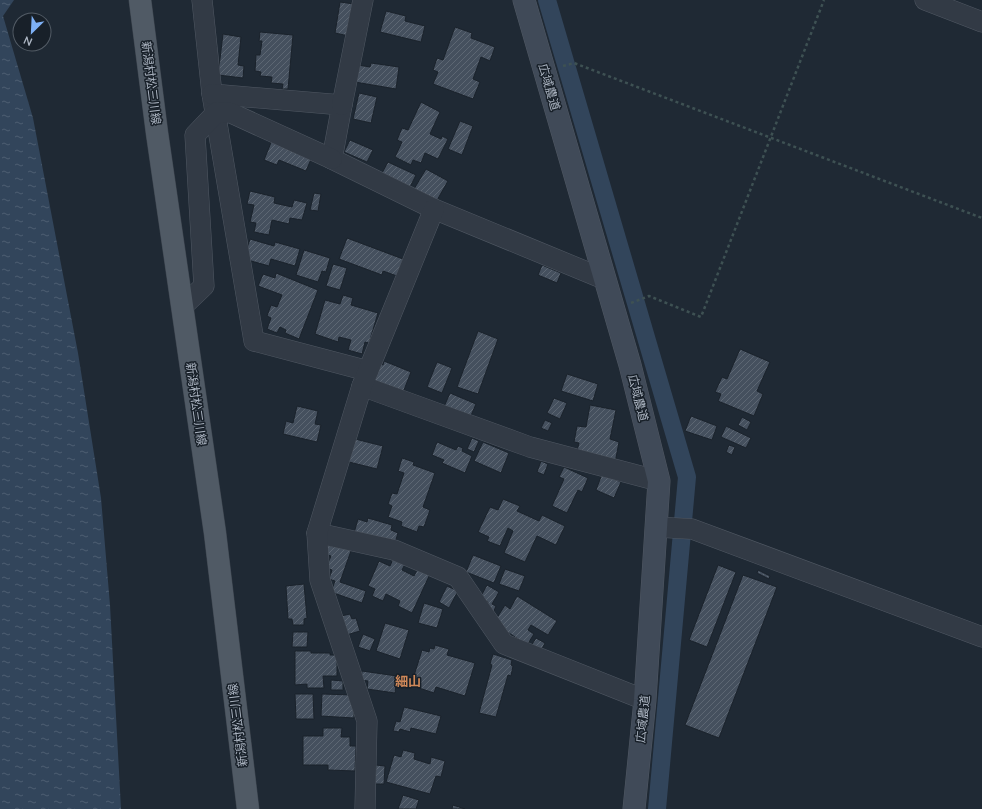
<svg xmlns="http://www.w3.org/2000/svg" width="982" height="809" font-family="'Nunito Sans','Noto Sans JP',sans-serif">
	<defs>
		<pattern id="water-ripples" width="26" height="14" patternUnits="userSpaceOnUse"><rect width="26" height="14" fill="#32455b"/><path d="M2 4q2-2 4 0t4 0M15 11q2-2 4 0t4 0" fill="none" stroke="#4d5e71"/></pattern>
		<pattern id="building-hatch" width="6" height="6" patternUnits="userSpaceOnUse"><rect width="6" height="6" fill="#45505e"/><path d="M-1 1l2-2M0 6l6-6M5 7l2-2" fill="none" stroke="#5d6773"/></pattern>
	</defs>
	<rect width="100%" height="100%" fill="#1f2934"/>
	<polygon fill="url(#water-ripples)" points="0,0 14,0 3,16 33,118 78,353 101,498 110,605 121,809 0,809"/>
	<g fill="none" stroke-linecap="round" stroke-linejoin="round">
		<polyline stroke="#32455b" stroke-width="18" points="547,0 687,477 657,809"/>
	</g>
	<g fill="url(#building-hatch)" stroke="#1a222b">
		<polygon points="340,2 354,4 349,36 335,33"/>
		<polygon points="386,11 406,16 405,21 425,26 421,42 380,32"/>
		<polygon points="455,27 472,33 471,38 495,47 490,61 481,57 473,79 480,82 473,99 433,84 438,72 433,70 437,58 443,60"/>
		<polygon points="260,32 293,35 288,89 282,89 283,84 271,83 272,77 260,76 261,72 255,71 256,55 260,55 262,41 259,41"/>
		<polygon points="223,34 241,37 238,65 244,66 243,78 218,75"/>
		<polygon points="371,63 399,67 396,89 355,82 358,65 370,67"/>
		<polygon points="359,93 377,97 371,123 353,119"/>
		<polygon points="421,102 440,112 430,134 441,139 442,136 448,139 438,159 425,153 421,163 413,160 411,165 395,157 402,142 397,140 402,128 408,130"/>
		<polygon points="460,121 473,126 462,155 448,149"/>
		<polygon points="272,140 312,157 306,171 279,160 277,165 264,160"/>
		<polygon points="350,140 373,150 367,162 344,152"/>
		<polygon points="388,162 416,175 410,187 382,173"/>
		<polygon points="426,169 448,181 436,202 414,189"/>
		<polygon points="250,191 275,197 274,203 292,207 294,200 307,203 302,220 290,218 289,224 272,220 269,235 254,232 256,223 250,222 254,205 247,204"/>
		<polygon points="314,193 321,194 318,211 310,210"/>
		<polygon points="347,238 403,259 397,276 383,271 382,275 339,259"/>
		<polygon points="250,239 274,246 275,242 300,249 295,266 271,259 269,266 244,259"/>
		<polygon points="304,250 330,258 326,272 322,271 318,282 296,275"/>
		<polygon points="333,264 347,268 340,290 326,286"/>
		<polygon points="542,265 561,273 557,283 538,275"/>
		<polygon points="276,273 318,290 299,339 285,333 286,330 280,327 277,333 267,329 271,318 267,316 271,305 277,307 282,295 258,286 263,274 275,278"/>
		<polygon points="343,295 353,298 351,305 378,313 369,343 365,342 362,354 348,350 351,340 339,337 338,342 315,334 325,300 340,304"/>
		<polygon points="478,331 498,339 478,394 457,387"/>
		<polygon points="740,349 770,362 757,391 763,394 754,416 718,401 721,394 715,392 722,377 727,379"/>
		<polygon points="384,361 411,372 402,395 369,381 376,362 383,365"/>
		<polygon points="437,362 452,368 442,393 427,387"/>
		<polygon points="567,374 598,384 593,401 561,391"/>
		<polygon points="450,393 476,404 469,420 443,409"/>
		<polygon points="554,398 567,403 560,419 547,413"/>
		<polygon points="590,405 616,410 610,439 619,442 615,463 577,451 579,443 574,442 577,426 586,427"/>
		<polygon points="297,406 318,411 315,424 321,425 317,442 283,434 286,421 293,423"/>
		<polygon points="691,416 717,426 712,440 685,431"/>
		<polygon points="742,417 751,422 747,430 738,425"/>
		<polygon points="545,420 552,423 548,431 541,428"/>
		<polygon points="726,426 751,438 746,448 721,437"/>
		<polygon points="472,438 479,441 474,452 467,449"/>
		<polygon points="355,439 383,446 377,469 349,462"/>
		<polygon points="437,442 456,450 458,446 463,448 462,451 472,456 465,473 442,463 444,460 432,455"/>
		<polygon points="483,442 509,453 501,473 474,461"/>
		<polygon points="729,445 735,447 732,455 726,452"/>
		<polygon points="402,458 414,462 413,465 435,473 423,507 430,510 424,527 419,526 417,532 401,526 402,522 388,517 392,506 388,504 392,493 397,494 404,473 398,471"/>
		<polygon points="541,461 548,464 544,475 537,472"/>
		<polygon points="564,467 588,478 582,492 578,490 567,513 552,506 564,479 559,477"/>
		<polygon points="602,474 621,482 614,498 596,490"/>
		<polygon points="503,499 520,506 517,511 539,521 542,515 565,526 556,545 537,536 525,562 504,553 513,531 508,528 500,546 487,541 489,537 478,532 490,507 498,510"/>
		<polygon points="368,518 392,525 391,530 398,533 394,546 354,533 358,519 367,522"/>
		<polygon points="336,542 352,548 340,582 366,591 362,603 331,592 335,581 329,579 332,570 326,568 331,556 324,554 327,545 334,547"/>
		<polygon points="473,555 501,566 494,583 466,572"/>
		<polygon points="393,559 405,564 402,570 414,576 418,568 430,574 412,613 398,606 400,601 386,594 383,601 372,596 375,589 368,586 379,561 390,566"/>
		<polygon points="718,565 736,572 707,647 689,640"/>
		<polygon points="505,569 525,576 519,591 499,584"/>
		<polygon points="758,570 770,576 769,579 757,573"/>
		<polygon points="743,575 777,587 719,738 685,725"/>
		<polygon points="304,584 307,618 304,619 304,625 293,625 292,619 288,619 286,586"/>
		<polygon points="487,585 499,592 492,604 496,606 493,613 485,609 488,602 480,598"/>
		<polygon points="447,586 458,591 449,608 439,602"/>
		<polygon points="517,596 557,621 548,635 531,625 528,630 534,634 527,645 500,627 495,621 505,605 510,609"/>
		<polygon points="424,603 443,609 437,628 418,623"/>
		<polygon points="350,614 352,619 356,618 360,631 343,636 337,617"/>
		<polygon points="385,623 409,630 400,659 376,651"/>
		<polygon points="293,632 308,632 307,647 292,647"/>
		<polygon points="363,634 375,639 370,651 358,647"/>
		<polygon points="536,638 545,643 541,651 531,646"/>
		<polygon points="435,645 449,649 447,655 475,663 465,696 436,687 434,693 419,688 420,684 412,682 422,650 429,652 430,648 434,649"/>
		<polygon points="295,651 311,651 311,653 330,653 330,655 337,655 337,676 323,676 324,688 307,688 307,684 295,685"/>
		<polygon points="493,654 512,660 511,665 513,666 511,676 508,675 496,717 479,713 492,665 490,664"/>
		<polygon points="362,671 397,676 395,693 367,689 368,681 361,680"/>
		<polygon points="331,680 343,681 343,690 331,690"/>
		<polygon points="295,694 313,694 314,719 296,719"/>
		<polygon points="322,694 354,695 354,718 321,716"/>
		<polygon points="404,707 441,716 436,734 411,728 410,732 400,729 399,732 393,731 396,721 400,722"/>
		<polygon points="323,728 342,728 341,737 350,737 350,746 356,746 355,771 328,770 328,765 303,765 303,736 323,736"/>
		<polygon points="403,750 415,753 414,759 430,764 431,757 445,761 441,777 436,776 430,794 386,782 394,755 401,757"/>
		<polygon points="376,765 385,766 384,784 375,784"/>
		<polygon points="403,795 419,800 416,809 398,809"/>
		<polygon points="453,805 465,809 452,809"/>
	</g>
	<g fill="none" stroke-linecap="round" stroke-linejoin="round">
		<g stroke="#505863" stroke-width="21">
			<g id="street">
				<polyline points="202,0 212,94 254,341 368,371"/>
				<polyline points="925,0 982,22"/>
				<polyline points="212,94 342,105 332,159 434,209 604,279"/>
				<polyline points="342,105 363,0"/>
				<polyline points="182,307 204,286 195,135 217,112 231,113 332,159"/>
				<polyline points="362,386 530,447 659,481"/>
				<polyline points="656,527 692,529 982,637"/>
				<polyline points="317,533 394,550 458,577 504,644 645,700"/>
				<polyline points="365,809 367,721 320,580 317,533 362,386 434,209"/>
			</g>
		</g>
		<g stroke="#505863" stroke-width="23">
			<polyline id="secondary" points="524,0 630,365 659,481 645,700 634,809"/>
		</g>
		<g stroke="#3c444e" stroke-width="23">
			<polyline id="primary" points="140,0 157,133 215,533 248,809"/>
		</g>
		<g stroke="#3e5153" stroke-width="2.5" stroke-dasharray="3 3" stroke-linecap="butt">
			<polyline points="563,66 574,63 982,218"/>
			<polyline points="631,303 649,296 701,317 824,0"/>
		</g>
		<use href="#street" stroke="#323a45" stroke-width="20"/>
		<use href="#secondary" stroke="#404a58" stroke-width="22"/>
		<use href="#primary" stroke="#505a65" stroke-width="22"/>
	</g>
	<g text-anchor="middle" dominant-baseline="central" stroke-width="3" stroke-linejoin="round" paint-order="stroke">
		<g font-size="12" fill="#acb5c2" stroke="#182029">
			<text transform="translate(151 83) rotate(83)">新潟村松三川線</text>
			<text transform="translate(549 87) rotate(74)">広域農道</text>
			<text transform="translate(638 398) rotate(76)">広域農道</text>
			<text transform="translate(196 404) rotate(82)">新潟村松三川線</text>
			<text transform="translate(643 719) rotate(-84)">広域農道</text>
			<text transform="translate(238 725) rotate(-97)">新潟村松三川線</text>
		</g>
		<g font-size="13" font-weight="bold" fill="#cf8859" stroke="#182029">
			<text x="408" y="682">細山</text>
		</g>
	</g>
	<g transform="translate(32 32) rotate(204)"><circle r="19" fill="#182029" stroke="#535c66"/>
	<path d="M0-3L7 15L0 10L-7 15Z" fill="#7eb0f5"/>
	<text y="-6" font-size="11" font-weight="bold" text-anchor="middle" fill="#acb5c2">N</text>
	</g>
</svg>
